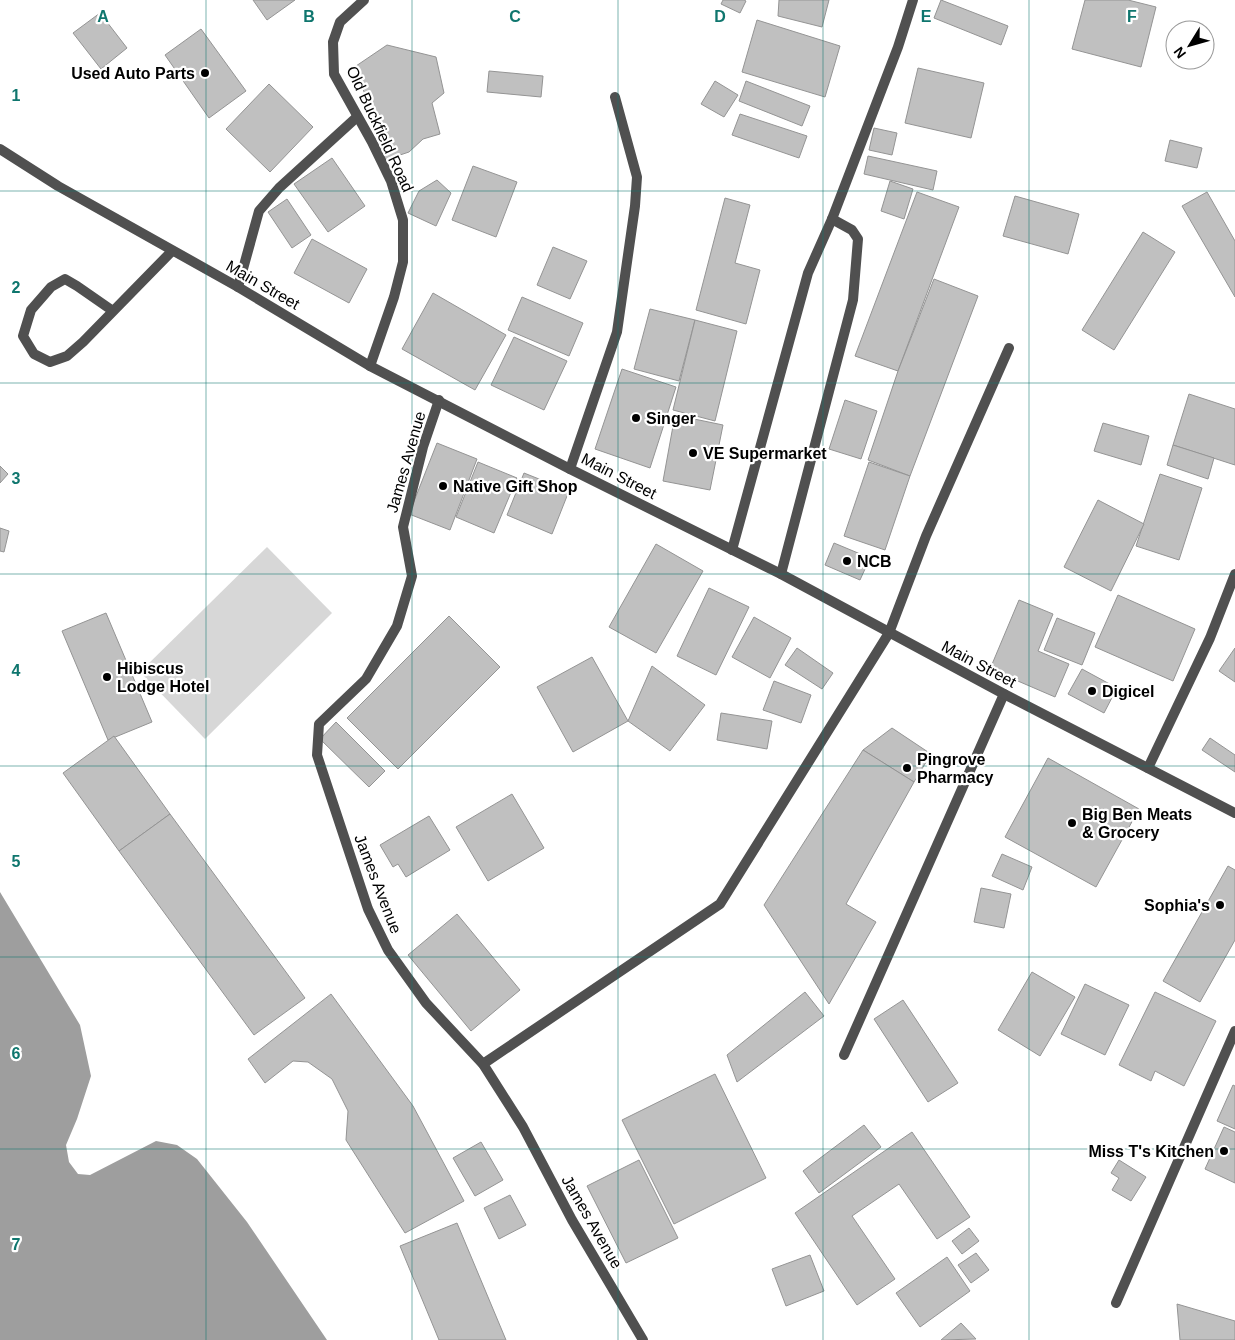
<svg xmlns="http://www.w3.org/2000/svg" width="1235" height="1340" font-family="Helvetica,sans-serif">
	<rect width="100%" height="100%" fill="#fff"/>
	<polygon fill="#d7d7d7" points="267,547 332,613 205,739 140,672"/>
	<polygon fill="#9e9e9e" points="0,892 80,1025 91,1076 77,1119 66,1145 69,1162 78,1174 90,1175 156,1141 177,1145 197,1159 247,1222 327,1340 0,1340"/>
	<g fill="#c0c0c0" stroke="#949494">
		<polygon points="253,0 295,0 267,20"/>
		<polygon points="723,0 744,0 746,1 740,13 721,4"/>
		<polygon points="779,0 829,0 822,27 778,16"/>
		<polygon points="941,0 1008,26 1001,45 934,18"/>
		<polygon points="1085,0 1128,0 1156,7 1141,67 1072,49"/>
		<polygon points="100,13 127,48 101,69 73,33"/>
		<polygon points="757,20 840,46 825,97 742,72"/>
		<polygon points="201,29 246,91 209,118 165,55"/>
		<polygon points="387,45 436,57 444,93 432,103 440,134 423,139 409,152 385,160 356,66"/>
		<polygon points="918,68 984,83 971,138 905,123"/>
		<polygon points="489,71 543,76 541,97 487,92"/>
		<polygon points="715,81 738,95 724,117 701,104"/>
		<polygon points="746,81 810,106 802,126 739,101"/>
		<polygon points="269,84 313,127 270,172 226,129"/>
		<polygon points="740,114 807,136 799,158 732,135"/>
		<polygon points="874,128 897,133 892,155 869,150"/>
		<polygon points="1170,140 1202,148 1197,168 1165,161"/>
		<polygon points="868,156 937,171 933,190 864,174"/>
		<polygon points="332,158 365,206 328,232 294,184"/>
		<polygon points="473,166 517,182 496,237 452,220"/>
		<polygon points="437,180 451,193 436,226 408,213 419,191"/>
		<polygon points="890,181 913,189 904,219 881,211"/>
		<polygon points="917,192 959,207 898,371 855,356"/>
		<polygon points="1207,192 1235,241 1235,297 1182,206"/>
		<polygon points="1015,196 1079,214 1068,254 1003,236"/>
		<polygon points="725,198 750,205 735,263 760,270 746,324 696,310"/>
		<polygon points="287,199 311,235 292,248 268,212"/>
		<polygon points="1143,232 1175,252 1114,350 1082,330"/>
		<polygon points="312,239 367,269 349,303 294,273"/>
		<polygon points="553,247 587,261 570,299 537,285"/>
		<polygon points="934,279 978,296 910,476 868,460 898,371"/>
		<polygon points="433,293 506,335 475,390 402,349"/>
		<polygon points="522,297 583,323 569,356 508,330"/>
		<polygon points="650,309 695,320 679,381 634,369"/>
		<polygon points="695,320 737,331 715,421 673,410"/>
		<polygon points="514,337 567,361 544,410 491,385"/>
		<polygon points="622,369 676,387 650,468 595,449"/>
		<polygon points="1189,394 1235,409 1235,465 1173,445"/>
		<polygon points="845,400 877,411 861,459 829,449"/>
		<polygon points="675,415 723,425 710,490 663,481"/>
		<polygon points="1103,423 1149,436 1141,465 1094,451"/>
		<polygon points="437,443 477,459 450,530 409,514"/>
		<polygon points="1173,445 1214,458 1208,479 1167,465"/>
		<polygon points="478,462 517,478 494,533 456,517"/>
		<polygon points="869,462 910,476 885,550 844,536"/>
		<polygon points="0,466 8,474 0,483"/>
		<polygon points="524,473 569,491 552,534 507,515"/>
		<polygon points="1160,474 1202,488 1179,560 1136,546"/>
		<polygon points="1098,500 1144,524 1111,591 1064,567"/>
		<polygon points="0,528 9,531 4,552 0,551"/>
		<polygon points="834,543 870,558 860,580 825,565"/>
		<polygon points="656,544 703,571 656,653 609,627"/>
		<polygon points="709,588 749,607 716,675 677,656"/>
		<polygon points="1118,595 1195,629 1173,681 1095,647"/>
		<polygon points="1019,600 1053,614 1038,651 1069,664 1055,697 990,669"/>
		<polygon points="106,613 152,722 108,740 62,631"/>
		<polygon points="449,616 500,667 398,769 347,718"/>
		<polygon points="754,617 791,638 770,678 732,657"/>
		<polygon points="1057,618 1095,633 1082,665 1044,650"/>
		<polygon points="797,648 833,673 822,689 785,665"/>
		<polygon points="1235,648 1235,682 1219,671"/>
		<polygon points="592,657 628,721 573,752 537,687"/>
		<polygon points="652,666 705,705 670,751 628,721"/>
		<polygon points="1082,669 1117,688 1104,713 1068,694"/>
		<polygon points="774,681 811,695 801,723 763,710"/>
		<polygon points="721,713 772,721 767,749 717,740"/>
		<polygon points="336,722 385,771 369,787 320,739"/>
		<polygon points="892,728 931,754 914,782 863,750"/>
		<polygon points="114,736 170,814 119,851 63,773"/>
		<polygon points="1210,738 1235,755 1235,772 1202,750"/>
		<polygon points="863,750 914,782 846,904 876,922 829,1004 764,905"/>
		<polygon points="1048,758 1139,809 1096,887 1005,837"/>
		<polygon points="512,794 544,848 488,881 456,827"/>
		<polygon points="170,814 305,998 254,1035 119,851"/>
		<polygon points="429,816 450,850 406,877 398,864 393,867 380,845"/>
		<polygon points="1002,854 1032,867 1023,890 992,876"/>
		<polygon points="1228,866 1235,870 1235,940 1200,1002 1163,981"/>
		<polygon points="981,888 1011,894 1004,928 974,922"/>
		<polygon points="457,914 520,990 471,1031 408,955"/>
		<polygon points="1032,972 1075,997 1040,1056 998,1030"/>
		<polygon points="1085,984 1129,1005 1105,1055 1061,1034"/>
		<polygon points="805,992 824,1016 737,1082 727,1055"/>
		<polygon points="1155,992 1216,1021 1184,1086 1155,1071 1151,1081 1119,1065"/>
		<polygon points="331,994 413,1106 464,1201 405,1233 346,1140 348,1111 332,1079 308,1062 293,1061 265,1083 248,1059"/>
		<polygon points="903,1000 958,1083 928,1102 874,1019"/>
		<polygon points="715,1074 766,1178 674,1224 622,1120"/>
		<polygon points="1233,1085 1235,1086 1235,1129 1217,1121"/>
		<polygon points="864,1125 881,1147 819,1193 803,1171"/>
		<polygon points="1224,1127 1235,1132 1235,1183 1205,1169"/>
		<polygon points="912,1132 970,1217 937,1239 899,1184 852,1216 895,1279 857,1305 795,1213"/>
		<polygon points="481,1142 503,1180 475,1196 453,1158"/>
		<polygon points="639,1160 678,1238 626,1263 587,1186"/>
		<polygon points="1119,1160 1146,1177 1131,1201 1112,1190 1119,1178 1111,1173"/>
		<polygon points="510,1195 526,1225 499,1239 484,1208"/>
		<polygon points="457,1223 506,1340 439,1340 400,1246"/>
		<polygon points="969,1228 979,1241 962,1254 952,1241"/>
		<polygon points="976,1253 989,1270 971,1283 958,1265"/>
		<polygon points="810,1255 824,1291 786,1306 772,1269"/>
		<polygon points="947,1257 970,1291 920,1327 896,1293"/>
		<polygon points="1177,1304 1235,1321 1235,1340 1180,1340"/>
		<polygon points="961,1323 976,1339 941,1340"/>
	</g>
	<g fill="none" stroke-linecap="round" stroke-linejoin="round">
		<g stroke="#505050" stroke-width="10">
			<polyline points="238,287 259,211 279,188 357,117"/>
			<polyline points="113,311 77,286 65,279 51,287 31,310 23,336 34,354 50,362 67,356 83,342 172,251"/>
			<polyline points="570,469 617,332 635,206 637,177 615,97"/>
			<polyline points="844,1055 1004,694"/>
			<polyline points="483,1064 720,904 889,633 926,536 1009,348"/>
		</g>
		<g stroke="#505050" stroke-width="10">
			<polyline points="364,0 340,22 333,42 334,74 372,142 391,181 403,220 403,262 394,297 370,366"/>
			<polyline points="439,400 423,447 403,527 412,576 397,626 366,679 319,724 317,755 368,909 388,950 426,1003 483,1064 523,1127 572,1220 643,1340"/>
			<polyline points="732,550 808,273 832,219 898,47 913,0"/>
			<polyline points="781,574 853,300 858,239 852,230 832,219"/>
			<polyline points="1148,768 1210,638 1235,574"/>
			<polyline points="1116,1303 1235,1031"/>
		</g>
		<polyline stroke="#505050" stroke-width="10" points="0,149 58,186 238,287 370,366 570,469 781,574 1004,694 1235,813"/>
	</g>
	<path fill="none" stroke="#0f766e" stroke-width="1" stroke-opacity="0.55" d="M 206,0 L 206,1340M 412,0 L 412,1340M 618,0 L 618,1340M 823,0 L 823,1340M 1029,0 L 1029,1340M 0,191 L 1235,191M 0,383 L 1235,383M 0,574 L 1235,574M 0,766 L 1235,766M 0,957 L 1235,957M 0,1149 L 1235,1149"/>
	<g fill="#000" stroke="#fff" stroke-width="2">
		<circle cx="205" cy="73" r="5"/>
		<circle cx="636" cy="418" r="5"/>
		<circle cx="693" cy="453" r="5"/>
		<circle cx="443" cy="486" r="5"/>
		<circle cx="847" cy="561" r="5"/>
		<circle cx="107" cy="677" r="5"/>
		<circle cx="1092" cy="691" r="5"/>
		<circle cx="907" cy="768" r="5"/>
		<circle cx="1072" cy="823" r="5"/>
		<circle cx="1220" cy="905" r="5"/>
		<circle cx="1224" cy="1151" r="5"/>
	</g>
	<g text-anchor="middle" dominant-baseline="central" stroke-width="4.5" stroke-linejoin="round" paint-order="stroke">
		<g font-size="16" font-weight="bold" fill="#000" stroke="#fff" text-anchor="start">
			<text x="195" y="73" text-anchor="end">Used Auto Parts</text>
			<text x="646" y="418">Singer</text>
			<text x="703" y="453">VE Supermarket</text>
			<text x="453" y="486">Native Gift Shop</text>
			<text x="857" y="561">NCB</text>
			<text x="117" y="668">Hibiscus<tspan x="117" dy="18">Lodge Hotel</tspan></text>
			<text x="1102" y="691">Digicel</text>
			<text x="917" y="759">Pingrove<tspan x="917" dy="18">Pharmacy</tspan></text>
			<text x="1082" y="814">Big Ben Meats<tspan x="1082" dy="18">&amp; Grocery</tspan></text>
			<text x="1210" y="905" text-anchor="end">Sophia's</text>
			<text x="1214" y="1151" text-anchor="end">Miss T's Kitchen</text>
		</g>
		<g font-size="16" fill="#000" stroke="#fff">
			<text transform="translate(380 129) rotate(65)">Old Buckfield Road</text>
			<text transform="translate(263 285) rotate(30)">Main Street</text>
			<text transform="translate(406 462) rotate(-74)">James Avenue</text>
			<text transform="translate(619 476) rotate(27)">Main Street</text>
			<text transform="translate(979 664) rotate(28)">Main Street</text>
			<text transform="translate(378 884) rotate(69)">James Avenue</text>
			<text transform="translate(592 1222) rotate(60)">James Avenue</text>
		</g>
	</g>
	<g font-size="16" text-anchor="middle" font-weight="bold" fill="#0f766e" stroke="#fff" stroke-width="4.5" stroke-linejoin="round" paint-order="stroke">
		<text x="103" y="22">A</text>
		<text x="309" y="22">B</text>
		<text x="515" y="22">C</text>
		<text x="720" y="22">D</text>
		<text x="926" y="22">E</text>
		<text x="1132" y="22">F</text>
		<text x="16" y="101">1</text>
		<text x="16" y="293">2</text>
		<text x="16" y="484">3</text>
		<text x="16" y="676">4</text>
		<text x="16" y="867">5</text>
		<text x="16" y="1059">6</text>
		<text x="16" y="1250">7</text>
	</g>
	<g transform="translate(1190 45) rotate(233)"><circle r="24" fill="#ffffff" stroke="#999999"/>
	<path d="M0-4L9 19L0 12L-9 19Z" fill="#000000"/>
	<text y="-8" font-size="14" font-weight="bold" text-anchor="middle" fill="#000000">N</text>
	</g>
</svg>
